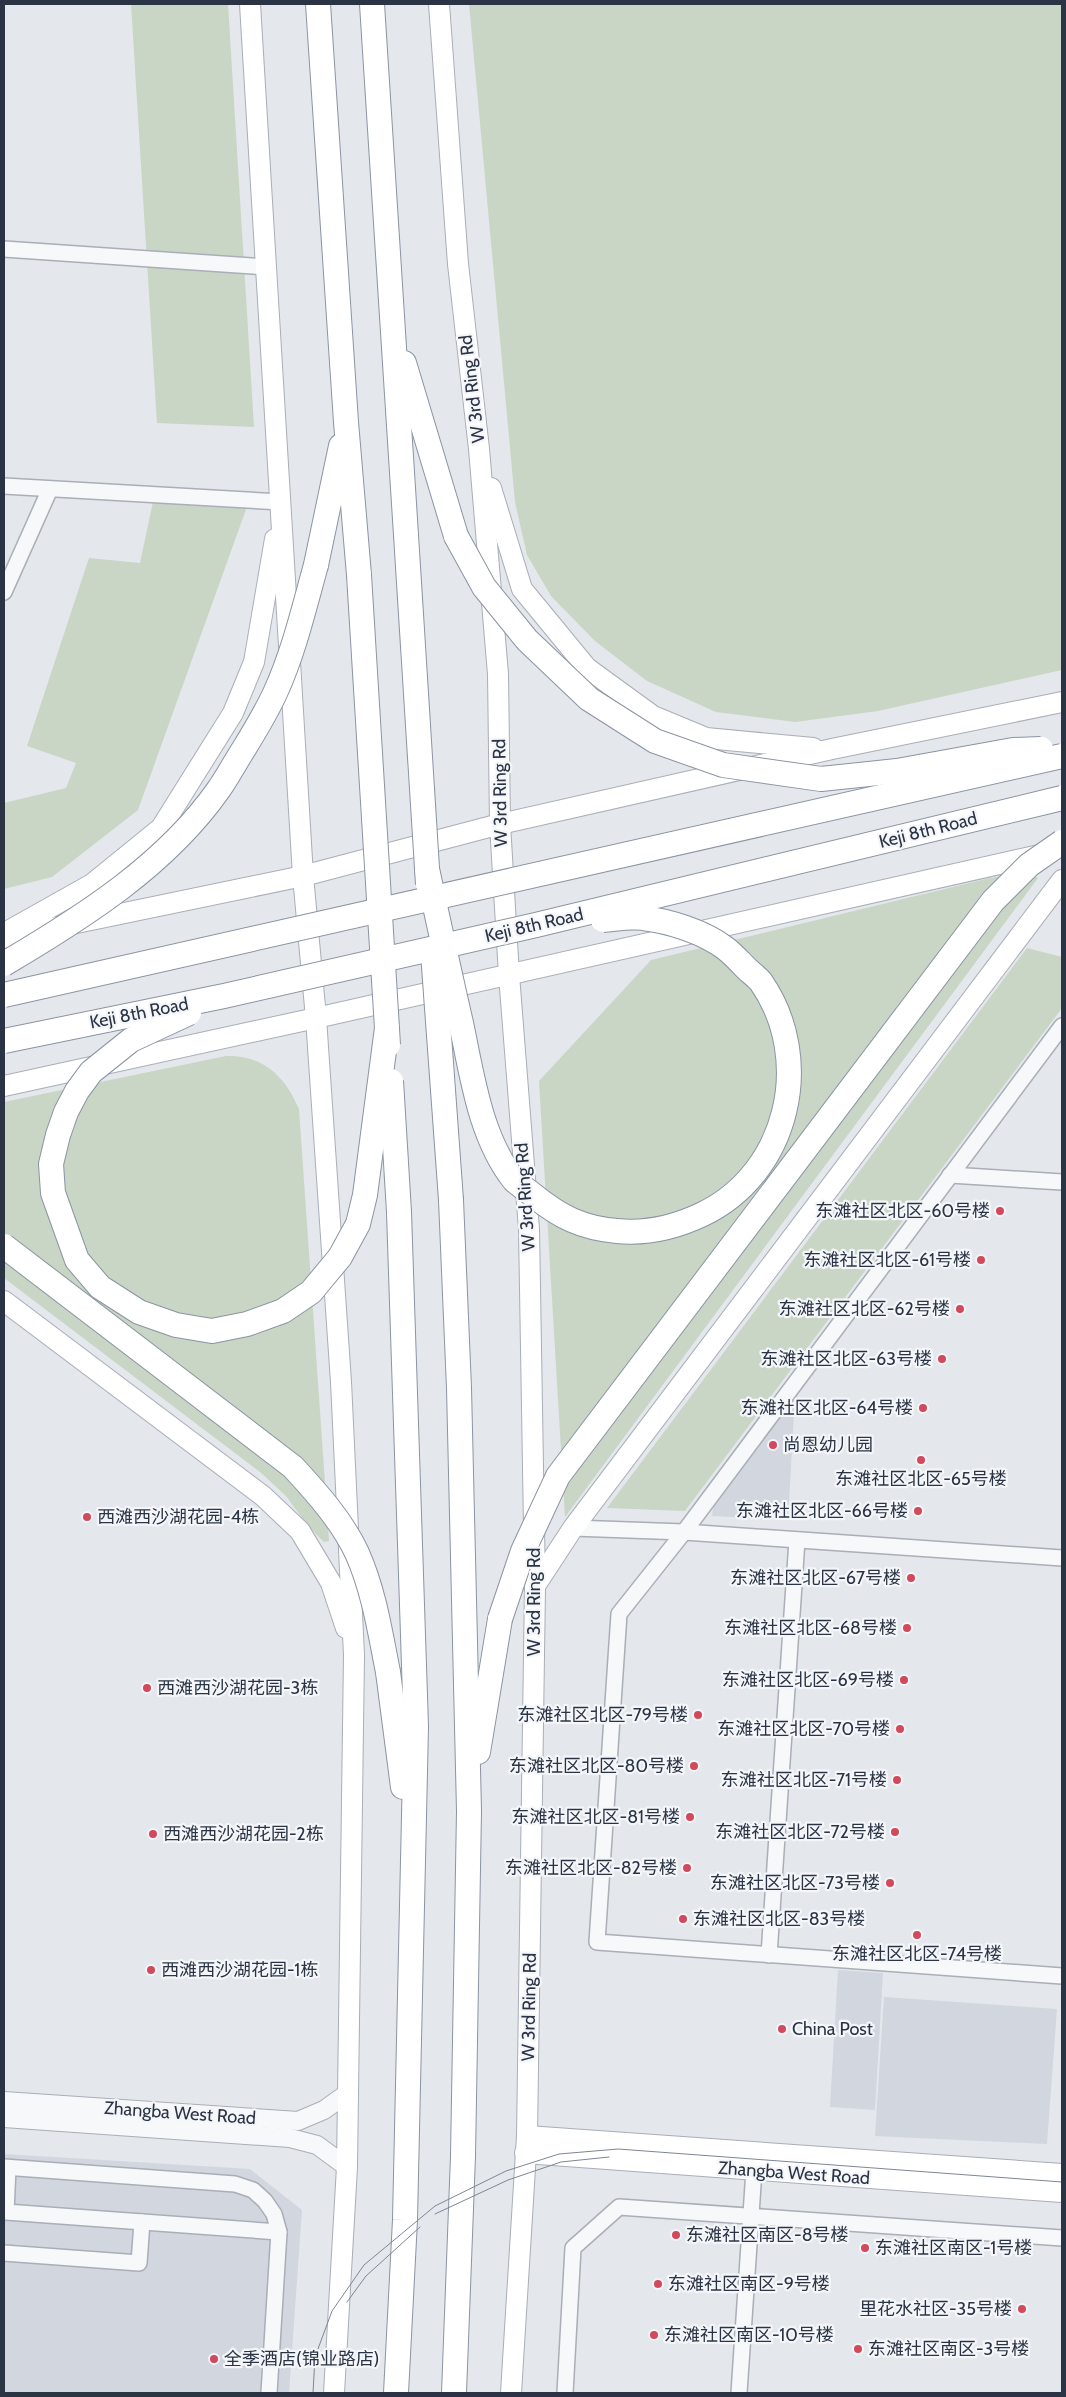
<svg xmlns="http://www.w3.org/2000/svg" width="1066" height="2397" font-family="Cabin,'Noto Sans SC',sans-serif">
	<rect width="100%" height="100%" fill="#e4e7ec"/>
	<g fill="#d2d6de">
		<polygon points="795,1395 788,1520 712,1516 715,1495"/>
		<polygon points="838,1970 883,1973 875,2110 830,2107"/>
		<polygon points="884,1997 1057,2009 1047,2144 875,2136"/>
		<polygon points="4,2154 250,2169 302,2210 289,2393 4,2393"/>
	</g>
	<g fill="#c9d6c5">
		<polygon points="131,4 228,4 254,427 157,423"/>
		<polygon points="469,4 1062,4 1062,670 878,711 795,722 716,712 647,681 595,641 551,596 527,555 515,502"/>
		<polygon points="154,497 249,501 138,810 52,877 4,889 4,803 66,788 76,763 27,746 89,558 140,563"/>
		<polygon points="1027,872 1038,878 565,1517 539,1081 651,960 990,878"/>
		<polygon points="1027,948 1062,957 1062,1008 685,1511 607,1508"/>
		<path d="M 226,1056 C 263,1055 285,1076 299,1109 L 329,1541 L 324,1542 L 308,1526 L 286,1496 L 260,1472 L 4,1278 L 4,1102 Z"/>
	</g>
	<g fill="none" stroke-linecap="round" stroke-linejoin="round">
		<g stroke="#a9aeb7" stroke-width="18">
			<g id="minor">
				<polyline points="4,249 266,267"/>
				<polyline points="4,486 281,502"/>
				<polyline points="4,592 50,489"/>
				<polyline points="1062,1026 684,1532 619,1614 597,1942 1062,1976"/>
				<polyline points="950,1175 1062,1182"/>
				<polyline points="573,1528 684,1532 1062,1558"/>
				<polyline points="769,1955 797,1540"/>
				<polyline points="4,2167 235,2184 253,2190 265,2201 274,2214 279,2232 269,2393"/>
				<polyline points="8,2168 6,2212 279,2232"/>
				<polyline points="4,2253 139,2263 142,2222"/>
				<polyline points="565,2393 573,2248 619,2207 1062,2238"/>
				<polyline points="739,2393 754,2170"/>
			</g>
		</g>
		<g stroke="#a9aeb7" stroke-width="20">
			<g id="tertiary">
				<polyline points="4,2101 298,2121 324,2110 349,2092"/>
				<polyline points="4,2118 290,2138 317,2145 347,2167"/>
			</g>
		</g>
		<g stroke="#a9aeb7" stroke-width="22">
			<g id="secondary">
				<polyline points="250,4 303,876 316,1018 341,1382 354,1655 347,2167 334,2393"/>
				<polyline points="439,4 458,264 479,449 498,674 500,824 509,975 529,1229 535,1586 527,2136 511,2393"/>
				<polyline points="491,488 522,589 587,668 653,716 706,738 813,748"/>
				<polyline points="10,930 92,884 161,828 233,713 254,662 275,539"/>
				<polyline points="4,938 303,876 500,824 832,749 1062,702"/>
				<polyline points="4,1086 316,1018 1044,854"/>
				<polyline points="4,1301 263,1496 300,1531 331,1583 346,1628"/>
				<polyline points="535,1586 573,1528 1062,880"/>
				<polyline points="527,2136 1062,2174"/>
				<polyline points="525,2153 1062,2192"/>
			</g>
		</g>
		<g stroke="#8b94a3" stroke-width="26">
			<g id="trunk">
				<polyline points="318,4 346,422 359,575"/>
				<polyline points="372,4 406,535"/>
				<polyline points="404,363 456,536"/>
				<polyline points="316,565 341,446"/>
				<polyline points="451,1200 459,1388 469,1811 463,2156 454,2393"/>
				<polyline points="388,1672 403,1787"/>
				<polyline points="478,1752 500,1619"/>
				<polyline points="396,2393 405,2220 416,1726 399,1212"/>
			</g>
		</g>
		<use href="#minor" stroke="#f7f8fa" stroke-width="15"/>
		<use href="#tertiary" stroke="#f7f8fa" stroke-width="18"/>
		<use href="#secondary" stroke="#fff" stroke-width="20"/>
		<use href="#trunk" stroke="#fff" stroke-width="24"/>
		<g stroke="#7d8696" stroke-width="1">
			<polyline points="435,2214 508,2180 561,2162 609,2157"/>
			<polyline points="347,2302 366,2276 420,2227"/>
			<polyline points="313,2393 315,2357 332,2311 364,2265 435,2206 506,2171 559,2154 618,2149 1062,2182"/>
		</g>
		<g stroke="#8b94a3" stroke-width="26" stroke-linecap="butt">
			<g id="trunk-bridge">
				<polyline points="406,535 428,884"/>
				<polyline points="456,536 484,587 527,640 589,699 655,741 723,765 821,779 897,771 1013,750 1041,749"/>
				<polyline points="359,575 388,1045"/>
				<path d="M 427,869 C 438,920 449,971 461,1023 C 472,1075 480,1137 514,1180 C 519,1185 527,1190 533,1195 C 560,1217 582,1228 617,1231 C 647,1234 676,1227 703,1214 C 788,1173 815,1060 761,982 C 757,977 751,973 747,969 C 740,962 733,954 725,948 C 704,932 669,921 643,918 C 630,916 616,919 603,920"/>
				<polyline points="433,953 451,1200"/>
				<path d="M 4,964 C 82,918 166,865 219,789 C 228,776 236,761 245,747 C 256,729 267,711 276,691 C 294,651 304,608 316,565"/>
				<polyline points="4,995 1062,756"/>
				<polyline points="189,1013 131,1040 91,1072 77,1091 66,1112 58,1135 51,1164 53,1193 77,1260 100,1287 139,1312 176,1325 212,1331 247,1324 283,1311 311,1292 340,1257 358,1224 365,1195 387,1028"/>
				<polyline points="4,1041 224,996 536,925 1062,798"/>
				<polyline points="391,1081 399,1212"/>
				<path d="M 4,1246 L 293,1467 C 317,1493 342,1521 357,1553 C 374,1591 380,1632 388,1672"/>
				<polyline points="500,1619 523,1551 558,1476 993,901 1029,865 1062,842"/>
			</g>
		</g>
		<use href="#trunk-bridge" stroke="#fff" stroke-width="24"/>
	</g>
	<g fill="#d1495b" stroke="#f4f6f9" stroke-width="2">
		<circle cx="1000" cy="1211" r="5"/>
		<circle cx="981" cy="1260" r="5"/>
		<circle cx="960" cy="1309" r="5"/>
		<circle cx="942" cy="1359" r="5"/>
		<circle cx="923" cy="1408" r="5"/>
		<circle cx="773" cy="1445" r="5"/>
		<circle cx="921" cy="1460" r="5"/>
		<circle cx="918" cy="1511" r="5"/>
		<circle cx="87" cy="1517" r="5"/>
		<circle cx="911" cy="1578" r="5"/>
		<circle cx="907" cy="1628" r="5"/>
		<circle cx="904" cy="1680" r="5"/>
		<circle cx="147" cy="1688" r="5"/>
		<circle cx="698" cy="1715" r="5"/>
		<circle cx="900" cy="1729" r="5"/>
		<circle cx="694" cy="1766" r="5"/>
		<circle cx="897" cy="1780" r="5"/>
		<circle cx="690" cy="1817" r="5"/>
		<circle cx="895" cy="1832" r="5"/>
		<circle cx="153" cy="1834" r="5"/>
		<circle cx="687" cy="1868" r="5"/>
		<circle cx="890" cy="1883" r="5"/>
		<circle cx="683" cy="1919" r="5"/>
		<circle cx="917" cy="1935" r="5"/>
		<circle cx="151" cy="1970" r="5"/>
		<circle cx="782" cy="2029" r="5"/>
		<circle cx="676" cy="2235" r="5"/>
		<circle cx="865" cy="2248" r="5"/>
		<circle cx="658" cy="2284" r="5"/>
		<circle cx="1022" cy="2309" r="5"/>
		<circle cx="654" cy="2335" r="5"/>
		<circle cx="858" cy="2349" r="5"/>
		<circle cx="214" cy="2359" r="5"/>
	</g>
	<g text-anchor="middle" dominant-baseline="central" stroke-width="4.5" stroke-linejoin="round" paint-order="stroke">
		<g font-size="18" fill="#2b3445" stroke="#f4f6f9">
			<text transform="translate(472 389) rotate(-97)">W 3rd Ring Rd</text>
			<text transform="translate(500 793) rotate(-91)">W 3rd Ring Rd</text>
			<text transform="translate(928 830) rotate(-14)">Keji 8th Road</text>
			<text transform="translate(534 925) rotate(-13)">Keji 8th Road</text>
			<text transform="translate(139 1013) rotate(-11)">Keji 8th Road</text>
			<text transform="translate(525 1197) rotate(-94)">W 3rd Ring Rd</text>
			<text transform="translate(534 1602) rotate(-90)">W 3rd Ring Rd</text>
			<text transform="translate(529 2007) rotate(-89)">W 3rd Ring Rd</text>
			<text transform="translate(180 2113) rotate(4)">Zhangba West Road</text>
			<text transform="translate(794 2173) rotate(4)">Zhangba West Road</text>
		</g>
		<g font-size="18" fill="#2b3445" stroke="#f4f6f9" text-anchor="end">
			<text x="990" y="1211">东滩社区北区-60号楼</text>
			<text x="971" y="1260">东滩社区北区-61号楼</text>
			<text x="950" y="1309">东滩社区北区-62号楼</text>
			<text x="932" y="1359">东滩社区北区-63号楼</text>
			<text x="913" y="1408">东滩社区北区-64号楼</text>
			<text x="783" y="1445" text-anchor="start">尚恩幼儿园</text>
			<text x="921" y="1479" text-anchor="middle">东滩社区北区-65号楼</text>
			<text x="908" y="1511">东滩社区北区-66号楼</text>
			<text x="97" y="1517" text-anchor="start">西滩西沙湖花园-4栋</text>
			<text x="901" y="1578">东滩社区北区-67号楼</text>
			<text x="897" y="1628">东滩社区北区-68号楼</text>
			<text x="894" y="1680">东滩社区北区-69号楼</text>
			<text x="157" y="1688" text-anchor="start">西滩西沙湖花园-3栋</text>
			<text x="688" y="1715">东滩社区北区-79号楼</text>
			<text x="890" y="1729">东滩社区北区-70号楼</text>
			<text x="684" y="1766">东滩社区北区-80号楼</text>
			<text x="887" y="1780">东滩社区北区-71号楼</text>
			<text x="680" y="1817">东滩社区北区-81号楼</text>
			<text x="885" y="1832">东滩社区北区-72号楼</text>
			<text x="163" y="1834" text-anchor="start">西滩西沙湖花园-2栋</text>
			<text x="677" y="1868">东滩社区北区-82号楼</text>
			<text x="880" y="1883">东滩社区北区-73号楼</text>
			<text x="693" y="1919" text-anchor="start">东滩社区北区-83号楼</text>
			<text x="917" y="1954" text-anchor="middle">东滩社区北区-74号楼</text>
			<text x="161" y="1970" text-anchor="start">西滩西沙湖花园-1栋</text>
			<text x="792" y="2029" text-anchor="start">China Post</text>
			<text x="686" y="2235" text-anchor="start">东滩社区南区-8号楼</text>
			<text x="875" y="2248" text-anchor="start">东滩社区南区-1号楼</text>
			<text x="668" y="2284" text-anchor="start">东滩社区南区-9号楼</text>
			<text x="1012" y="2309">里花水社区-35号楼</text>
			<text x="664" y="2335" text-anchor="start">东滩社区南区-10号楼</text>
			<text x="868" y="2349" text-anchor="start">东滩社区南区-3号楼</text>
			<text x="224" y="2359" text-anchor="start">全季酒店(锦业路店)</text>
		</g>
	</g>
	<rect width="1066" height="2397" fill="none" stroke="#2b3445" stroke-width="10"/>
</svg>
